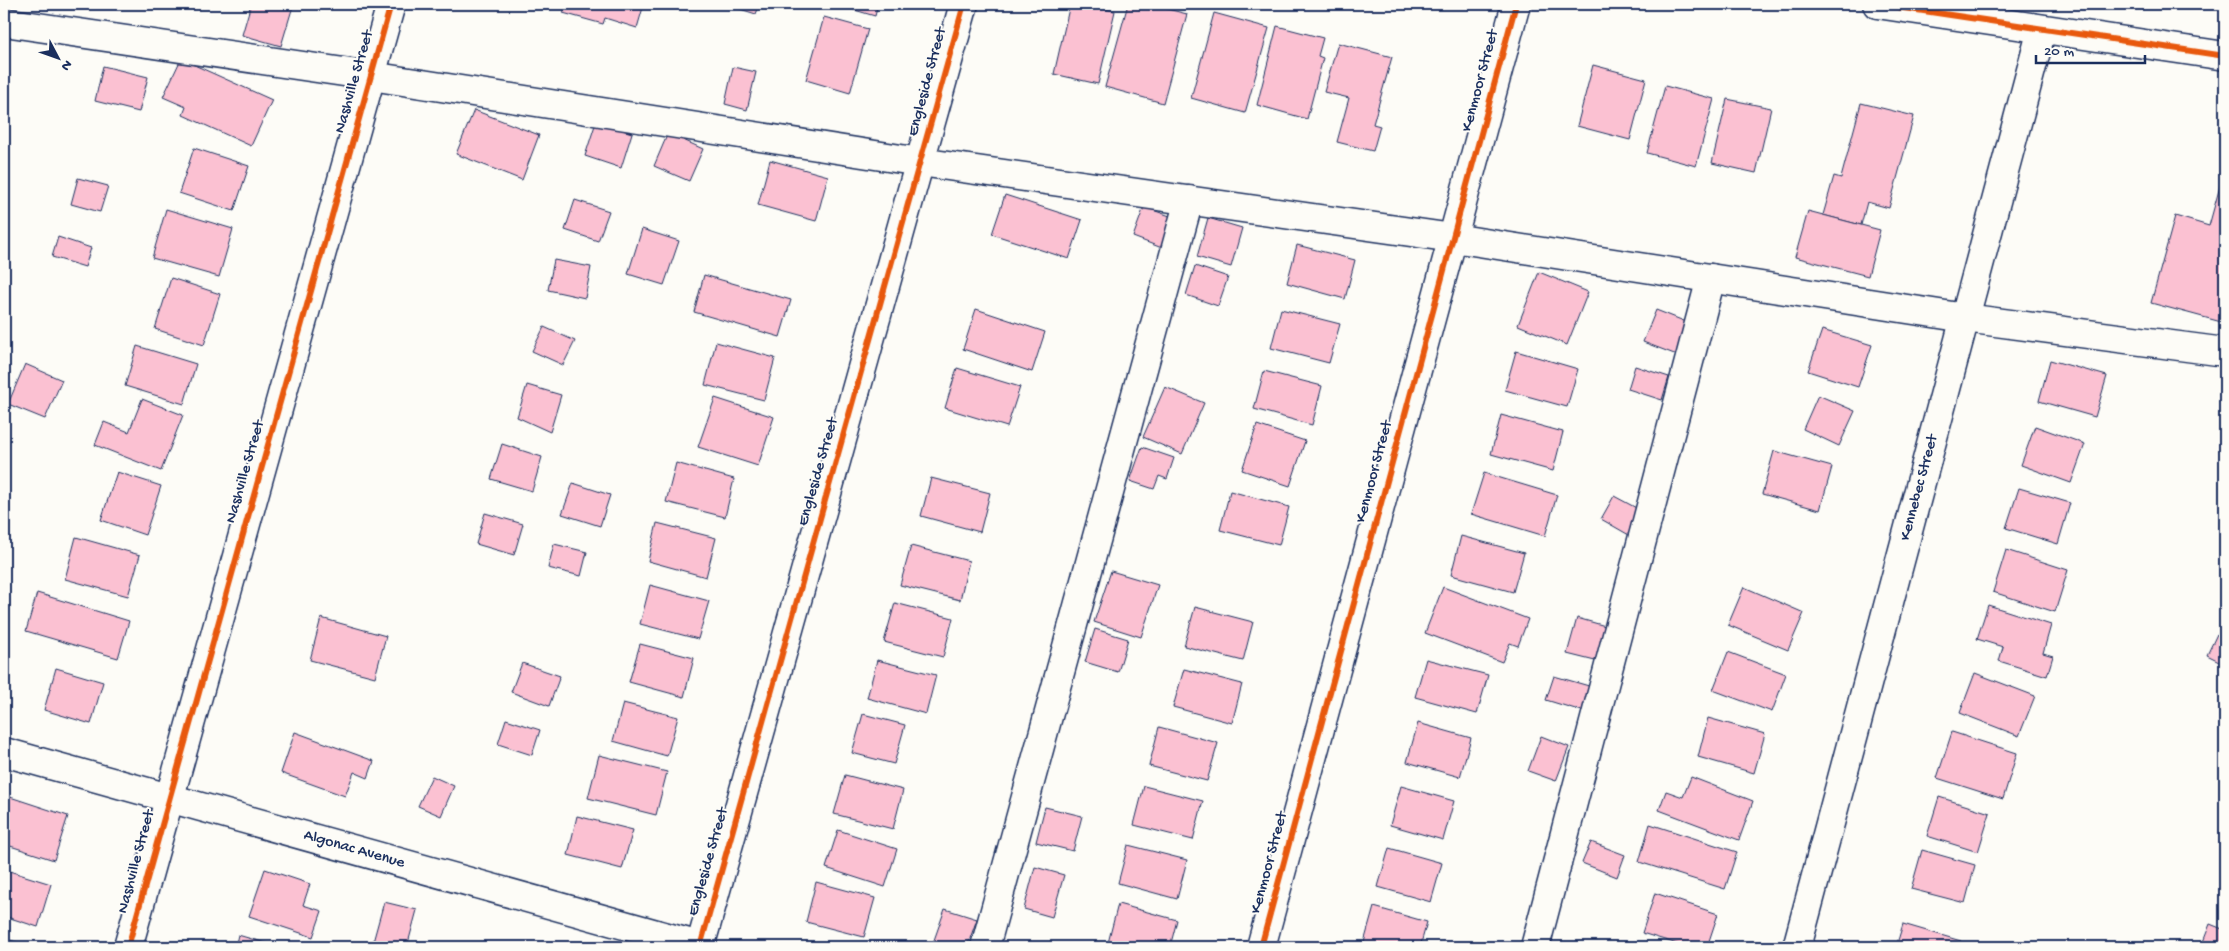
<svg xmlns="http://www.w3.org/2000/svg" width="2229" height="951" font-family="'Gochi Hand',sans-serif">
	<rect width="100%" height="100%" fill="#fdfcf7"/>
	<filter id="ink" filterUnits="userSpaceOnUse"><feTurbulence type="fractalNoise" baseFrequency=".02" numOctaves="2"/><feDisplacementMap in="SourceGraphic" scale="10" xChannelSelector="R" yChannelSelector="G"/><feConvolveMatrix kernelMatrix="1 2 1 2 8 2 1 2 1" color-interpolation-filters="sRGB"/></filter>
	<g filter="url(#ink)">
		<g fill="#fbc1d2" stroke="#1b2f5e">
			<polygon points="251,4 284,4 293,6 281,46 242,35"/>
			<polygon points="566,4 644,4 637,28 605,18 603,24 563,13"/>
			<polygon points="724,4 760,4 756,14"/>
			<polygon points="834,4 878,4 875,16"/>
			<polygon points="1070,4 1081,4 1115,11 1098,84 1054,74"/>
			<polygon points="1128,4 1148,4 1187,14 1163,103 1105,87"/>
			<polygon points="1214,13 1269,28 1245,113 1191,98"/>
			<polygon points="824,17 868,29 850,93 806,80"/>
			<polygon points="1277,26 1323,38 1318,56 1323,58 1307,119 1257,105"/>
			<polygon points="1338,43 1392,57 1373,124 1380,126 1373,151 1337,142 1349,98 1324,92"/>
			<polygon points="181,59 272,100 251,146 183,115 186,107 163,97"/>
			<polygon points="1593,65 1646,79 1630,140 1577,126"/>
			<polygon points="103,66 148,77 139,112 95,101"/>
			<polygon points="733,67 756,72 747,110 725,104"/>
			<polygon points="1665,86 1714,99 1696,166 1647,153"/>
			<polygon points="1727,99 1771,108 1756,173 1712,163"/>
			<polygon points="1861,103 1914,116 1889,208 1867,202 1861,225 1823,215 1834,176 1841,178"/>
			<polygon points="474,110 539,135 522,180 456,154"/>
			<polygon points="596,122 632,133 621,168 585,156"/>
			<polygon points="668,133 703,149 689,181 654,166"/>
			<polygon points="194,148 249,166 234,211 179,193"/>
			<polygon points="770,160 828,176 816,221 758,205"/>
			<polygon points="78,178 108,186 100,212 71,204"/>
			<polygon points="2222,179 2225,180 2225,323 2151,303 2175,216 2209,226"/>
			<polygon points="1005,195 1082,220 1069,259 992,234"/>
			<polygon points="575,200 609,211 598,241 565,230"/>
			<polygon points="1144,207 1173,217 1162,248 1133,237"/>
			<polygon points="166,209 233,229 219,277 152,258"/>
			<polygon points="1808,211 1880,230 1868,276 1795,257"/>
			<polygon points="1208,218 1242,228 1231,267 1197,257"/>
			<polygon points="642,229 679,241 664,285 628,274"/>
			<polygon points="58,237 91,248 85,267 52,257"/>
			<polygon points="1297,245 1355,260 1345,299 1287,283"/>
			<polygon points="554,260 591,267 585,298 548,290"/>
			<polygon points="1195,266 1228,277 1218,306 1186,295"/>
			<polygon points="1539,272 1588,292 1567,345 1518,325"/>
			<polygon points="704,275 791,300 780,337 694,312"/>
			<polygon points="171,278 220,294 204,345 155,329"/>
			<polygon points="976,309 1045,332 1032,372 963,349"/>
			<polygon points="1281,309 1340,324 1329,363 1271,348"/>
			<polygon points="1656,310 1689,323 1677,355 1643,342"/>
			<polygon points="544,327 575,341 563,365 532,351"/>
			<polygon points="1822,330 1872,345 1858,387 1808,371"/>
			<polygon points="716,342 775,358 764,400 705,385"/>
			<polygon points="137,346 196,364 184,404 125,386"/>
			<polygon points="1516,351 1578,369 1567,407 1505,390"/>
			<polygon points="2050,360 2107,376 2095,417 2039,401"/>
			<polygon points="25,364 62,380 45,419 8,404"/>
			<polygon points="1635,366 1669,377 1662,400 1628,389"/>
			<polygon points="957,368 1020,387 1007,427 945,408"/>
			<polygon points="1264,371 1322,386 1312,425 1254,409"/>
			<polygon points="527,385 561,395 550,432 517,417"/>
			<polygon points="1165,387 1204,403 1182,454 1143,437"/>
			<polygon points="1818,395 1855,411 1839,446 1803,429"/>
			<polygon points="715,398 774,417 758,466 698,447"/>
			<polygon points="142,399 183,415 161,471 95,445 104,422 129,432"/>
			<polygon points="1501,415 1563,432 1553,471 1491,454"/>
			<polygon points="1257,425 1305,441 1290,486 1242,470"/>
			<polygon points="2035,426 2085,444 2071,483 2021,465"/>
			<polygon points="502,444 542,457 532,491 491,479"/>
			<polygon points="1142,447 1174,458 1167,479 1159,476 1154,489 1130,481"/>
			<polygon points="1774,451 1832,467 1820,510 1762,494"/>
			<polygon points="676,463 734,479 725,517 666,502"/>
			<polygon points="117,472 161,486 145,535 101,520"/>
			<polygon points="1484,473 1557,495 1545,536 1471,514"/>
			<polygon points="931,478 990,493 980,532 921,516"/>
			<polygon points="573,483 610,495 600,526 562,514"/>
			<polygon points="2019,488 2070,503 2058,544 2006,528"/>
			<polygon points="1230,491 1289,507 1279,545 1220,530"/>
			<polygon points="1614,496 1642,511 1629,535 1601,519"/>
			<polygon points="485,513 523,524 514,555 476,544"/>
			<polygon points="657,523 716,538 706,577 648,561"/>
			<polygon points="1461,536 1524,553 1513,592 1451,575"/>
			<polygon points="76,537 140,555 128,596 65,579"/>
			<polygon points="554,544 587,552 581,576 548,568"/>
			<polygon points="911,546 969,561 960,600 900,585"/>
			<polygon points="2006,550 2068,570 2055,612 1993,592"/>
			<polygon points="1111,571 1158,585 1141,637 1094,622"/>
			<polygon points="650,585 709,601 698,639 640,624"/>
			<polygon points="1443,587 1528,619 1518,646 1510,643 1502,662 1425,633"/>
			<polygon points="1744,587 1804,613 1788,650 1728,625"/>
			<polygon points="37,593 129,621 118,658 26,631"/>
			<polygon points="895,603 953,618 943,657 884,642"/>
			<polygon points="1988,605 2051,625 2043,653 2053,656 2047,676 1999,661 2003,647 1977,639"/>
			<polygon points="1195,607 1253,622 1243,661 1184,646"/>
			<polygon points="321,618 386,636 375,677 310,660"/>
			<polygon points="1577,618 1609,627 1599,662 1567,654"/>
			<polygon points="1095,629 1128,639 1118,672 1085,662"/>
			<polygon points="2217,634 2225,638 2225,664 2207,655"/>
			<polygon points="640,644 694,658 684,697 629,682"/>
			<polygon points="1728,652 1786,674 1772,712 1713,690"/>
			<polygon points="1426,659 1488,675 1477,714 1415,697"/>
			<polygon points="877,660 936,675 926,714 867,698"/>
			<polygon points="522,663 560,676 549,706 511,692"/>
			<polygon points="56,668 103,682 91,724 44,710"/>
			<polygon points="1184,669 1242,684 1232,723 1173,707"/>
			<polygon points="1975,673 2035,696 2019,736 1960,713"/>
			<polygon points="1554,676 1589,686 1582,711 1546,700"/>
			<polygon points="623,703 678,717 667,756 613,741"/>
			<polygon points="863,714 905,725 894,764 852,753"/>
			<polygon points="1708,718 1765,734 1754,773 1698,757"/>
			<polygon points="506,719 540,730 532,755 498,744"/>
			<polygon points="1418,723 1471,738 1460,777 1407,762"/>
			<polygon points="1159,727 1218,743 1207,781 1149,766"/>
			<polygon points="295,732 374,761 368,778 354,772 345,796 281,773"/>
			<polygon points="1952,732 2017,753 2003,799 1937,778"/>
			<polygon points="1541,736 1569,747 1556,781 1528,771"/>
			<polygon points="599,755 667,772 656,815 588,798"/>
			<polygon points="845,775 903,790 893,829 834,814"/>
			<polygon points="432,776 454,786 441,816 418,806"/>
			<polygon points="1691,777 1753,801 1739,840 1659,810 1666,791 1683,797"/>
			<polygon points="1144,786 1203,801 1193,840 1134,825"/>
			<polygon points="1401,786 1454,801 1443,840 1390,825"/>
			<polygon points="4,795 68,816 54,860 4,844"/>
			<polygon points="1939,797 1990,813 1978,852 1927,836"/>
			<polygon points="1045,807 1082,816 1073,851 1036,842"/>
			<polygon points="577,816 633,830 622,869 568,855"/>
			<polygon points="1650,824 1737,852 1725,889 1639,862"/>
			<polygon points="838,830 897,849 885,887 826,868"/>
			<polygon points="1591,842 1625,855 1617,877 1582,863"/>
			<polygon points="1128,845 1187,860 1177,899 1118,883"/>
			<polygon points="1389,848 1442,863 1431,902 1378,887"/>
			<polygon points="1922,850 1975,865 1965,903 1911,889"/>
			<polygon points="1035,867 1064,875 1052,917 1024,909"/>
			<polygon points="265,869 310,884 303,905 322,911 313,937 249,916"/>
			<polygon points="6,870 51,884 38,927 4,916 4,878"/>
			<polygon points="816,882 875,898 864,937 806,922"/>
			<polygon points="1655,893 1718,914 1707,947 1687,947 1642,933"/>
			<polygon points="384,902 417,910 407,947 395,947 373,942"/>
			<polygon points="1118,904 1177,920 1170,947 1124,947 1108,943"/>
			<polygon points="1374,907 1427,922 1420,947 1363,946"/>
			<polygon points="945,909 977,919 967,947 946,947 933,943"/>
			<polygon points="1903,924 1961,941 1959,947 1896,947"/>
			<polygon points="2210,924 2225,930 2225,947 2201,947"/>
			<polygon points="238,935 279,947 235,947"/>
			<polygon points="4,938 32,947 4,947"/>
		</g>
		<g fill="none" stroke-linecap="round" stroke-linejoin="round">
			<g stroke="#1b2f5e" stroke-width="31">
				<g id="minor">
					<polyline points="4,22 371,76 920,162 1453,238 1965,318 2225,352"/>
					<polyline points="4,752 703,947"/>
					<polyline points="128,947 391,4"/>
					<polyline points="700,947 964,4"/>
					<polyline points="985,947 1189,200"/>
					<polyline points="1261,947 1516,4"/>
					<polyline points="1535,947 1711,278"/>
					<polyline points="1797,947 2042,29"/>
				</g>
			</g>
			<g stroke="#1b2f5e" stroke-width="31">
				<polyline id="major" points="1877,4 2225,56"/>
			</g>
			<use href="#minor" stroke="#fdfcf7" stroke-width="28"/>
			<use href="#major" stroke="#fdfcf7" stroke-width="28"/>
			<g stroke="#fdfcf7" stroke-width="9">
				<g id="cycleway">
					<polyline points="1877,4 2225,56"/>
					<polyline points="128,947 391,4"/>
					<polyline points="700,947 964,4"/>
					<polyline points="1261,947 1516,4"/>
				</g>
			</g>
			<use href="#cycleway" stroke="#e8590c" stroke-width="6"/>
		</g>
	</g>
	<g text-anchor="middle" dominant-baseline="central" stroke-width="4" stroke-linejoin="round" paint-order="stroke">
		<g font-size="16" fill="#1b2f5e" stroke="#fdfcf7">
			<text transform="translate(1481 81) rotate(-75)">Kenmoor Street</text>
			<text transform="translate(355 82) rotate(-74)">Nashville Street</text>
			<text transform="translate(928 82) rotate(-75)">Engleside Street</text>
			<text transform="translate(246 472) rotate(-74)">Nashville Street</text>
			<text transform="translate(819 472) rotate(-74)">Engleside Street</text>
			<text transform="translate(1375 472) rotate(-75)">Kenmoor Street</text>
			<text transform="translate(1920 488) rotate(-75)">Kennebec Street</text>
			<text transform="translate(354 850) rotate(16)">Algonac Avenue</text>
			<text transform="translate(137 862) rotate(-75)">Nashville Street</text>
			<text transform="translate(709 862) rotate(-74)">Engleside Street</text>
			<text transform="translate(1270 863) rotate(-75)">Kenmoor Street</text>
		</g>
	</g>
	<rect width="2229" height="951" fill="none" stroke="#fdfcf7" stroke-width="20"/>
	<rect x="10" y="10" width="2209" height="931" fill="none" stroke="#1b2f5e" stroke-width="2" filter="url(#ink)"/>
	<g transform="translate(58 58) rotate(131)" stroke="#fdfcf7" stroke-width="4" paint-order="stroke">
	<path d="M0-4L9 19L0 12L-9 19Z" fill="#1b2f5e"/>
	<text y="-8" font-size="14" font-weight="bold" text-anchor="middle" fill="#1b2f5e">N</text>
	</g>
	<path d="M2036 55v8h109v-8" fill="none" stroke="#1b2f5e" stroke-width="2.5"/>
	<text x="2044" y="55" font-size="15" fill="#1b2f5e" stroke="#fdfcf7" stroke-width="4" paint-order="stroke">20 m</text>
</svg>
